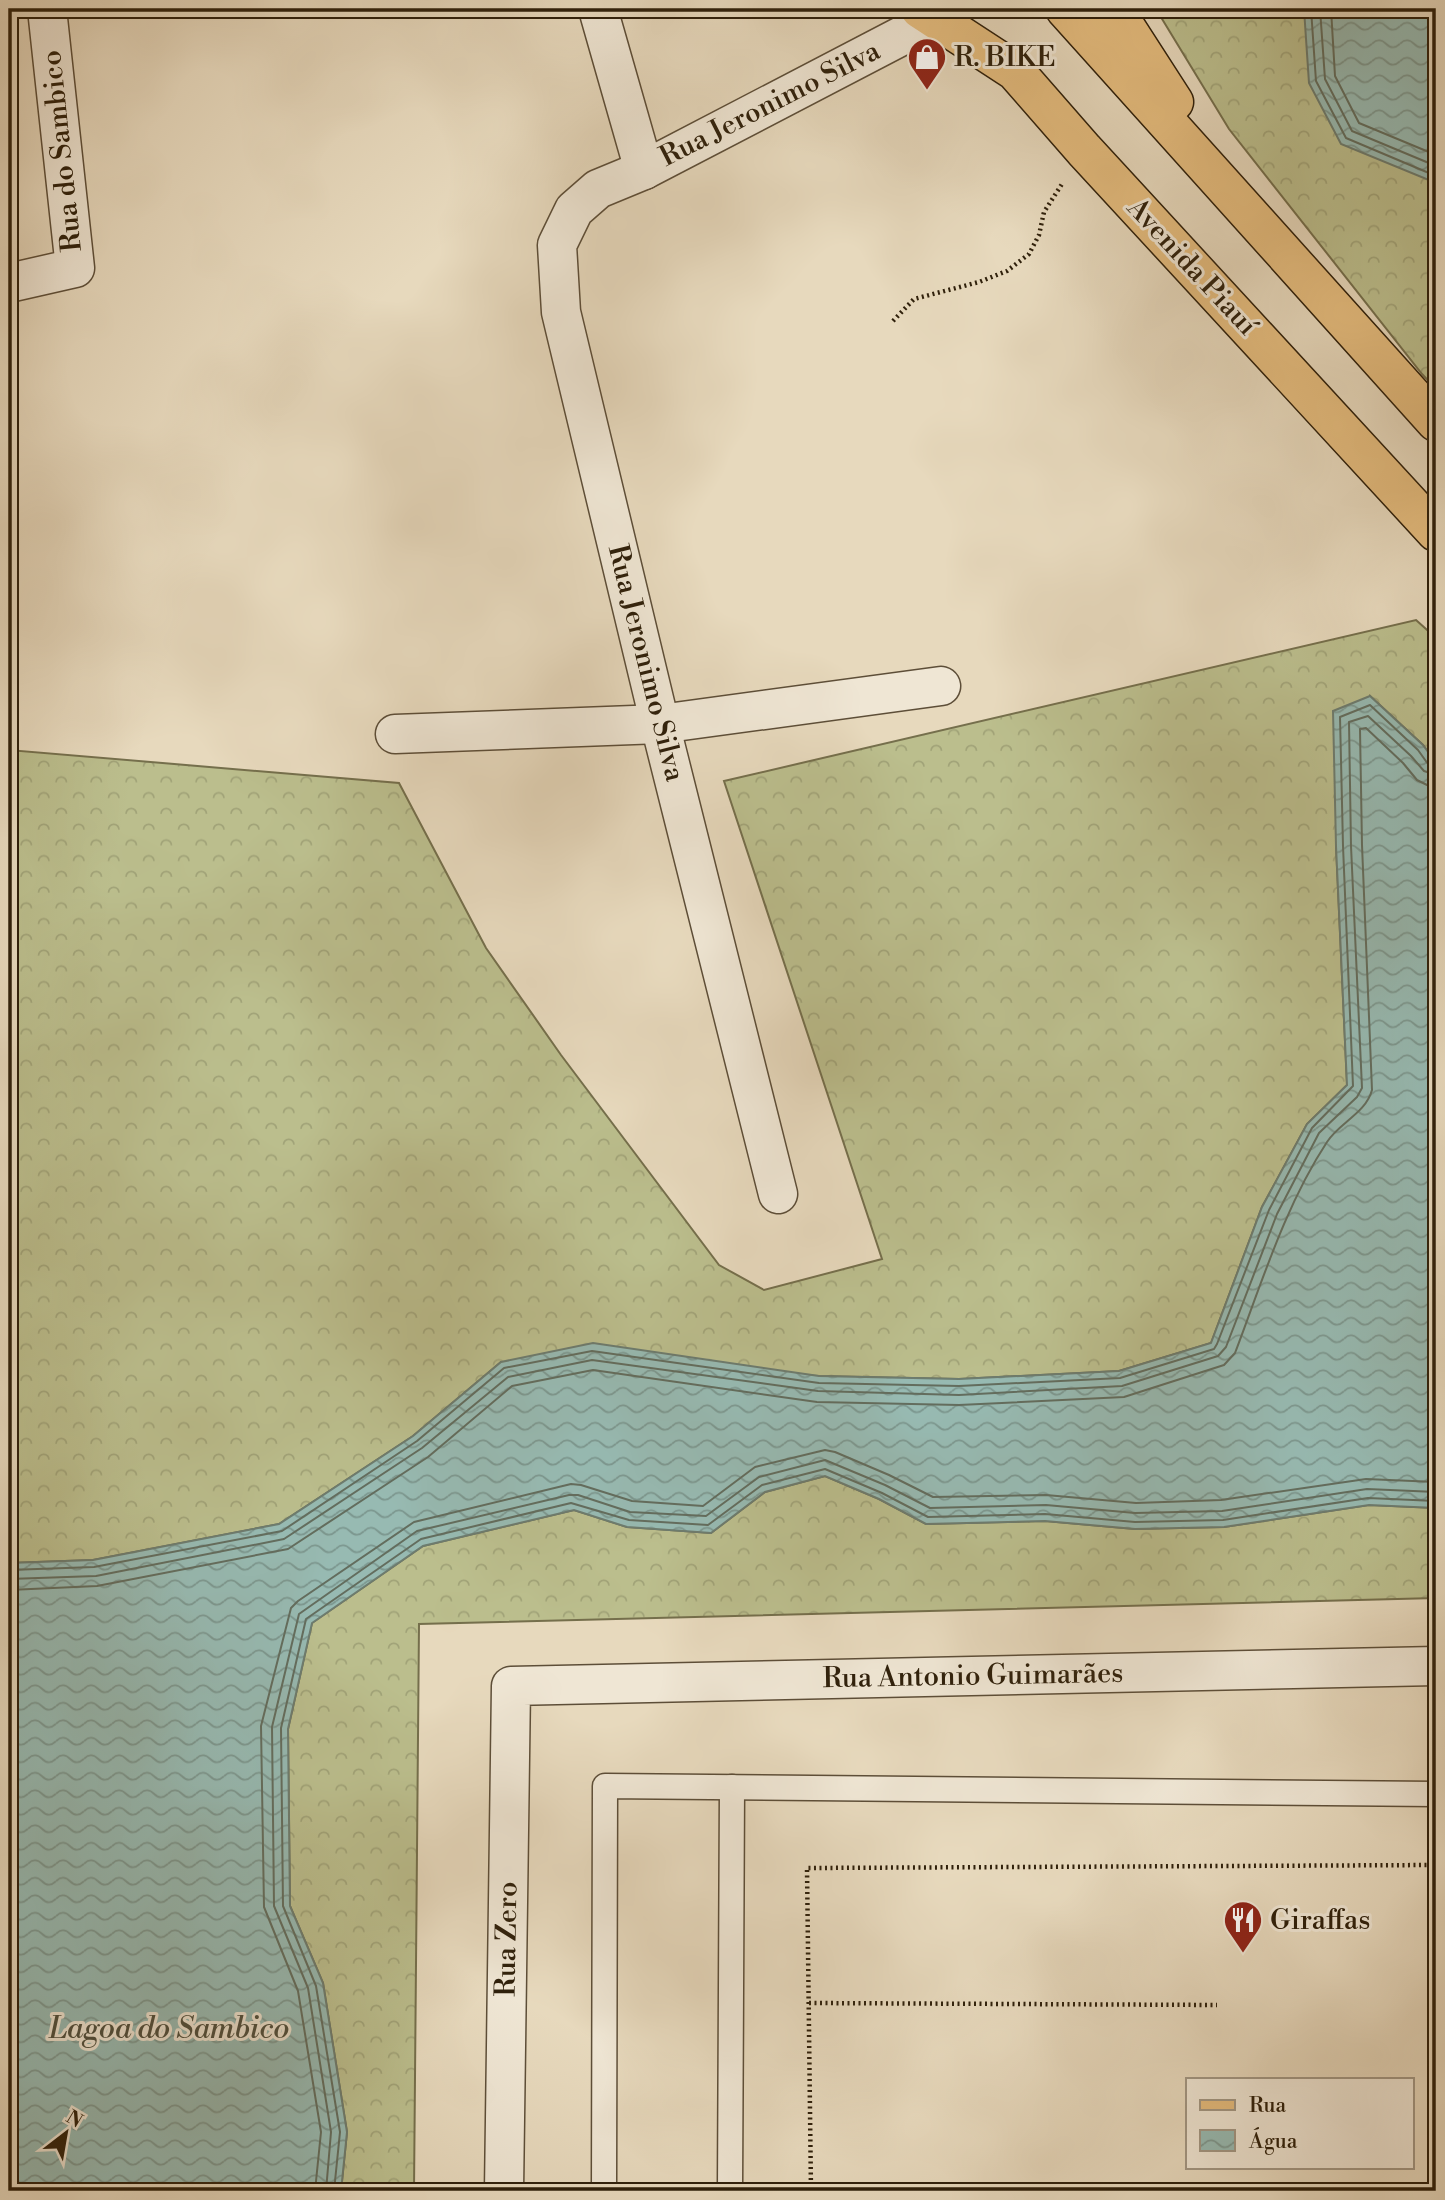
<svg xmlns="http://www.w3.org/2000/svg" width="1445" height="2200" font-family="'Libre Bodoni',serif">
	<defs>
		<pattern id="forest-crowns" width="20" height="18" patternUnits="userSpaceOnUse" patternTransform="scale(1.75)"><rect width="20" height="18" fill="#bbbe8d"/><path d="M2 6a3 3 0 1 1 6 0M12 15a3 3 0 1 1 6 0" fill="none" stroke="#a1a378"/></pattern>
		<pattern id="water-waves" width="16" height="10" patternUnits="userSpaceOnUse" patternTransform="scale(1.75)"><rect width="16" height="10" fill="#97bab2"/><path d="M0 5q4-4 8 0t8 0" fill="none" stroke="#7c978f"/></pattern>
	</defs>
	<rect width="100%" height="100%" fill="#e7d9bd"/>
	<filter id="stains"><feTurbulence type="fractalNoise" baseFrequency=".00286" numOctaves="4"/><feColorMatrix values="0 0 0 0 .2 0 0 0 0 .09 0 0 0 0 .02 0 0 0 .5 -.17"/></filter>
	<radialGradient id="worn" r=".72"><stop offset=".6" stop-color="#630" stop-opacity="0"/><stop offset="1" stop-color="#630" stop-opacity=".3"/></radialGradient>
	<g fill="url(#forest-crowns)" stroke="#756f4c" stroke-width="2">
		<polygon points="1156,9 1436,9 1436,389 1422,374 1229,129"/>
		<polygon points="1416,620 1436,638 1436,763 1423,745 1370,696 1336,846 1347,1085 1307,1124 1262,1207 1211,1343 1119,1371 959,1379 819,1376 501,1362 413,1436 279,1524 93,1560 9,1563 9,750 399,783 486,948 561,1055 719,1265 764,1290 882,1259 724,781"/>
		<polygon points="825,1476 879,1499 926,1524 1045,1521 1135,1529 1224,1527 1369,1505 1436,1508 1436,1598 419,1624 414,2191 341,2191 347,2132 323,1983 290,1906 288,1729 312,1623 423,1546 574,1510 627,1527 711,1533 765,1492"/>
	</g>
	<g fill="url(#water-waves)" stroke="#6d7c6f" stroke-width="2">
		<polygon points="1304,9 1436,9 1436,183 1341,144 1309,83"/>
		<polygon points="1370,696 1423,745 1436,763 1436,1508 1369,1505 1224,1527 1135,1529 1045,1521 926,1524 879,1499 825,1476 765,1492 711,1533 627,1527 574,1510 423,1546 312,1623 288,1729 290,1906 323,1983 347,2132 341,2191 9,2191 9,1563 93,1560 279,1524 413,1436 501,1362 593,1343 819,1376 959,1379 1119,1371 1211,1343 1262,1207 1307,1124 1347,1085 1336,846 1333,711"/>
	</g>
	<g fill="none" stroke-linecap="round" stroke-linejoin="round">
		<g stroke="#636d5e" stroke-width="2">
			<polyline points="1311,9 1316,81 1346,138 1436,176"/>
			<polyline points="1320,9 1325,79 1352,131 1436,166"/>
			<polyline points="1331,9 1335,76 1359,123 1436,155"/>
			<polyline points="9,1570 94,1567 282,1531 417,1441 504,1368 592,1351 819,1383 959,1386 1120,1378 1214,1349 1217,1344 1269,1210 1312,1128 1353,1086 1343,846 1340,717 1370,705 1418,750 1428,764 1436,766"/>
			<polyline points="9,1579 96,1576 284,1539 422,1448 508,1377 592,1360 818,1391 959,1395 1122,1386 1218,1356 1226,1347 1277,1214 1319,1133 1357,1097 1362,1088 1351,846 1349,722 1368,716 1411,756 1424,771 1436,775"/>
			<path d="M 9,1590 L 97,1586 L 288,1549 L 428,1457 L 512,1386 L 593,1370 L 817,1402 L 959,1405 L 1124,1397 L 1224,1365 L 1235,1353 C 1262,1282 1285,1206 1327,1142 C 1339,1123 1366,1113 1372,1090 L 1362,845 L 1360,729 L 1366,728 L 1403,763 L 1417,780 L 1427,785 L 1436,786"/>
			<polyline points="315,2191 321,2132 298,1991 264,1907 261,1726 291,1608 298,1601 414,1522 571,1484 581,1485 632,1501 703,1506 755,1467 825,1450 835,1452 889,1475 933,1497 1046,1495 1136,1503 1221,1500 1366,1479 1436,1482"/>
			<polyline points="326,2191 331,2132 308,1988 274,1906 272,1727 299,1614 417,1531 569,1495 578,1495 630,1512 706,1516 759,1477 825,1460 885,1485 930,1508 1046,1505 1135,1513 1222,1511 1367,1489 1436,1492"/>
			<polyline points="334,2191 340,2132 316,1986 283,1906 281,1728 306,1619 421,1539 571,1503 629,1520 708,1525 762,1485 825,1469 882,1493 928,1517 1045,1514 1135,1522 1223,1520 1368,1498 1436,1501"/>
		</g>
		<g stroke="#5d4e38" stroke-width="27">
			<g id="lane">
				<polyline points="604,2191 605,1786 1436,1794"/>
				<polyline points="730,2191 732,1787"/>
			</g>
		</g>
		<g stroke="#5d4e38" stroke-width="41">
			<g id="street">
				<polyline points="598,9 644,170"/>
				<polyline points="9,283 75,268 47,9"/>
				<polyline points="395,734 660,724 941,686"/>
				<polyline points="778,1194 660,724 561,312 557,245 574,210 598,189 644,170 934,19"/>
				<polyline points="504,2191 511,1686 1436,1666"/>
			</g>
		</g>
		<g stroke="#2f200b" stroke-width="41">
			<g id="primary">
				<polyline points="920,9 1015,71 1084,150 1436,532"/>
				<polyline points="1065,9 1436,422"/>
				<polyline points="1114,9 1174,102"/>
			</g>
		</g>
		<g stroke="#2f200b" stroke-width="4.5" stroke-dasharray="2 3.5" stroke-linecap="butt">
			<polyline points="893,321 914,299 979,282 1007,271 1029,254 1039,235 1044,212 1062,184"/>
			<polyline points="809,2003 1217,2005"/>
			<polyline points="811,2191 807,1868 1436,1865"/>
		</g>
		<use href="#lane" stroke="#efe6d4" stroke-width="24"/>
		<use href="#street" stroke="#efe6d4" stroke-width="38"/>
		<use href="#primary" stroke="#e4bc7e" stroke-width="38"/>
	</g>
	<defs>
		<g id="shop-pin" transform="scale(2.0125)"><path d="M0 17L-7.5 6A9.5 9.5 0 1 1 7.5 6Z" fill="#8f2418" stroke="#efe6d4"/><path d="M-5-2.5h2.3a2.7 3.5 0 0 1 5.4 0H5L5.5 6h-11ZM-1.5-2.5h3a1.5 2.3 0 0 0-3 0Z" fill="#fff"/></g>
		<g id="restaurant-pin" transform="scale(2.0125)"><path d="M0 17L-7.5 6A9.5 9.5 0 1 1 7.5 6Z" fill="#8f2418" stroke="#efe6d4"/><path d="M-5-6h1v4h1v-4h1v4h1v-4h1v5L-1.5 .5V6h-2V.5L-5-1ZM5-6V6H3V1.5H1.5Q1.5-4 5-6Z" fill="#fff"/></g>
	</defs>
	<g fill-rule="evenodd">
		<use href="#shop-pin" x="927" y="57"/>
		<use href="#restaurant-pin" x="1243" y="1920"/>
	</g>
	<g text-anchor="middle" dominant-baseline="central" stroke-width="6" stroke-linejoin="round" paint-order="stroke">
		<g font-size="28" fill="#2f200b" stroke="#efe6d4" text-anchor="start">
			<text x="954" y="57">R. BIKE</text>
			<text x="1270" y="1920">Giraffas</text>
		</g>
		<g font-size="28" fill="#2f200b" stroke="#efe6d4">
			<text transform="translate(770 104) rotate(-27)">Rua Jeronimo Silva</text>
			<text transform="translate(62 151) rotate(-96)">Rua do Sambico</text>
			<text transform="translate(1192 267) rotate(47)">Avenida Piauí</text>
			<text transform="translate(646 663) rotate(76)">Rua Jeronimo Silva</text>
			<text transform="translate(973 1676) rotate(-1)">Rua Antonio Guimarães</text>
			<text transform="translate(507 1939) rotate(-89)">Rua Zero</text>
		</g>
		<g font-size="30" font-style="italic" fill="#4e4e3d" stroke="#efe6d4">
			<text x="169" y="2029">Lagoa do Sambico</text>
		</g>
	</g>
	<rect width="1445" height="2200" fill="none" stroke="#e7d9bd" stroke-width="35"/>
	<rect x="10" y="10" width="1424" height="2179" fill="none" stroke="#2f200b" stroke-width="3.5"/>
	<rect x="18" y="18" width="1410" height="2165" fill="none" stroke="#2f200b" stroke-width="2"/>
	<rect x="1186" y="2078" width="228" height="91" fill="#efe6d4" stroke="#a29784" stroke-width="2"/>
	<rect x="1200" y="2100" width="35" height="10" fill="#e4bc7e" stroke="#a29784" stroke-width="2"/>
	<text x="1249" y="2112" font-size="21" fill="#2f200b">Rua</text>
	<rect x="1200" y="2130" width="35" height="21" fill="url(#water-waves)" stroke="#a29784" stroke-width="2"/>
	<text x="1249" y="2148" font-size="21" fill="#2f200b">Água</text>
	<g transform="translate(66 2133) rotate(31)" stroke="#efe6d4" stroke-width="5" paint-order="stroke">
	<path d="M0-5L12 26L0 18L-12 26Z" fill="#2f200b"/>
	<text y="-10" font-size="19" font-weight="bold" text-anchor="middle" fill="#2f200b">N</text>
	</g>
	<rect width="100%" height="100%" filter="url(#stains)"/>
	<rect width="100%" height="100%" fill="url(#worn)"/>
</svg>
